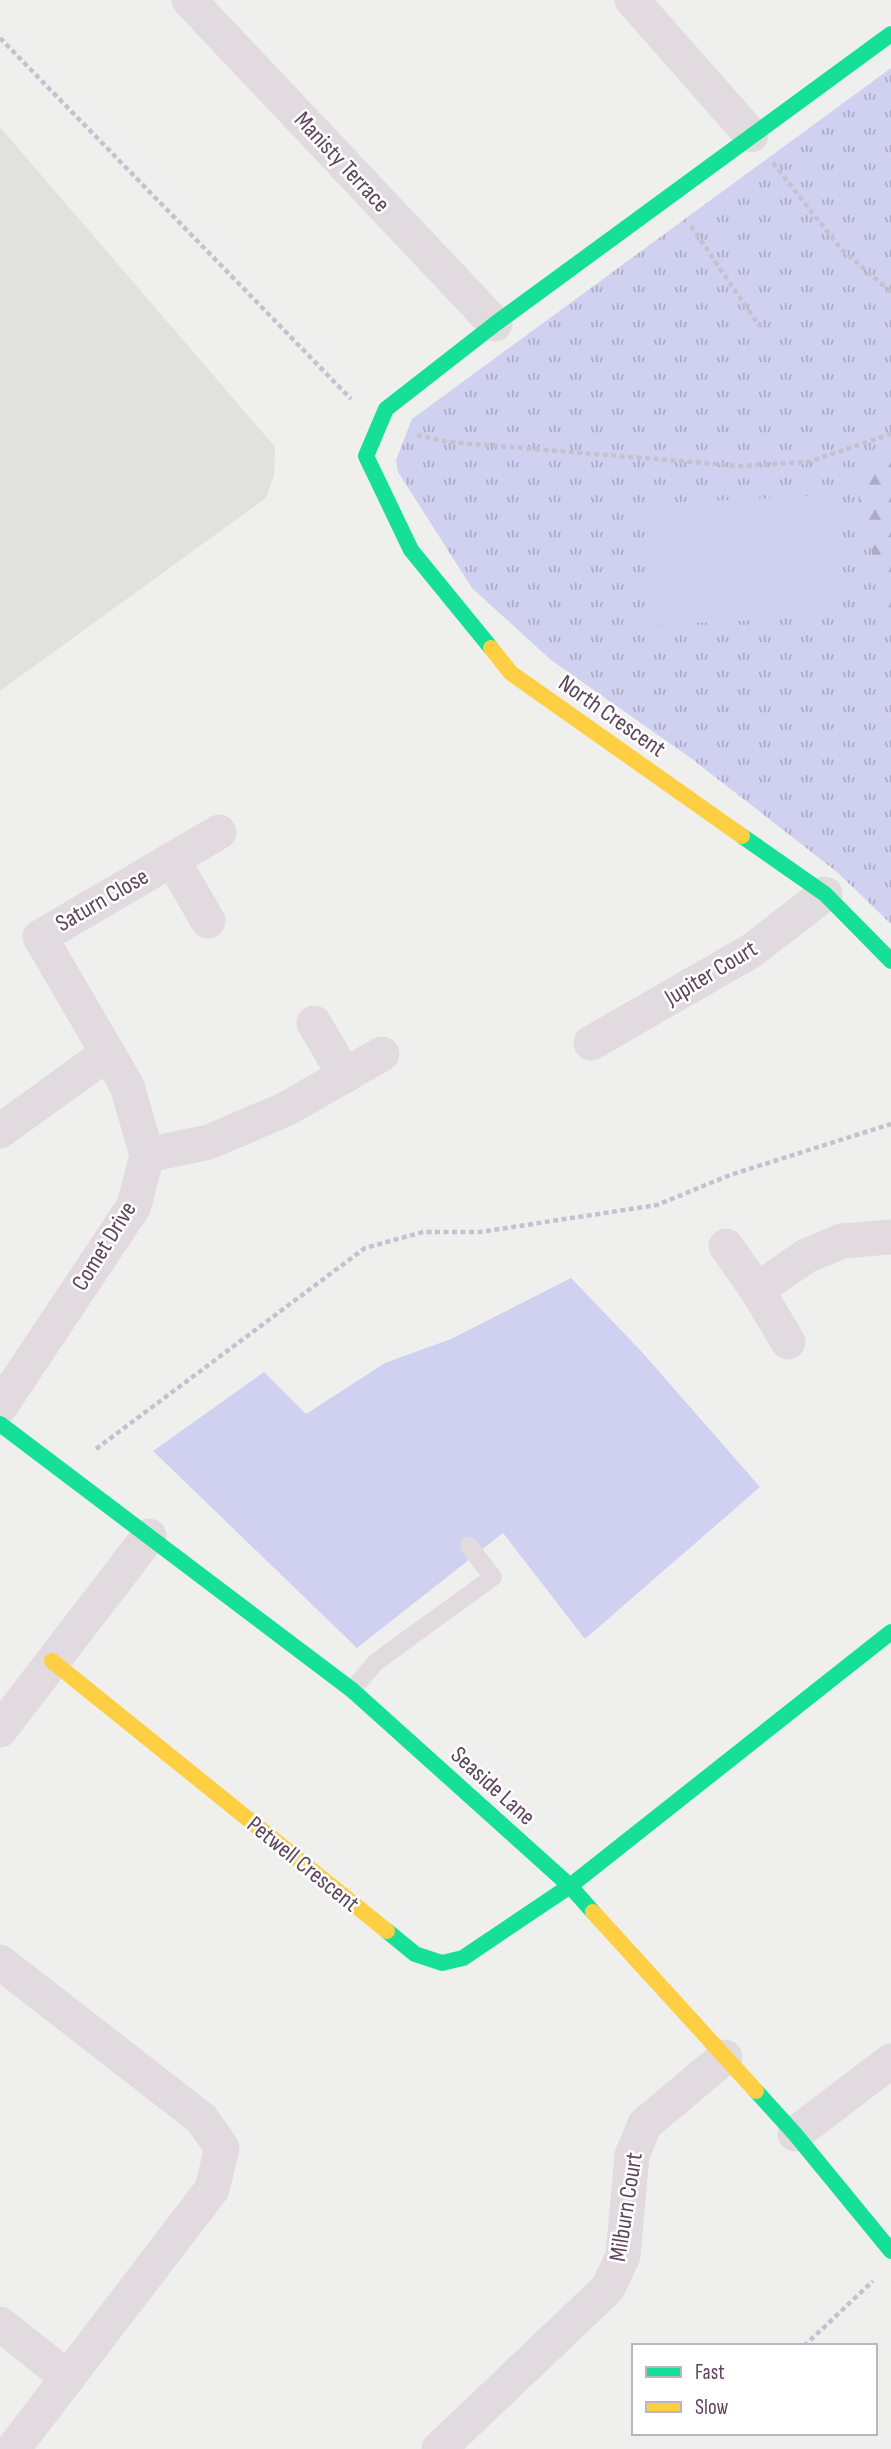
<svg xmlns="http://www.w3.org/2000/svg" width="891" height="2449" font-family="'Sofia Sans Condensed',sans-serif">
	<defs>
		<pattern id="grass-tufts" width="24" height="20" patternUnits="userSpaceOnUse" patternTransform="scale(1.75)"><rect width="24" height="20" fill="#d0d1f1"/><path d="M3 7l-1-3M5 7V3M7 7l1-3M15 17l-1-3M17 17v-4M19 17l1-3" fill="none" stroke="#acabc6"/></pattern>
		<pattern id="forest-firs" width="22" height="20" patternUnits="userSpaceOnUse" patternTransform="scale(1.75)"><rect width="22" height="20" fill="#d0d1f1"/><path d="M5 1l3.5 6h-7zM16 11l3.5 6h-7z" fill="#acabc6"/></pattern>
	</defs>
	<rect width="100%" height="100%" fill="#eff0ee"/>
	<polygon fill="#e1e1e0" points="0,127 275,447 274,476 266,498 0,691"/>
	<polygon fill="url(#grass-tufts)" points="891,68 891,924 837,872 692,759 551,660 472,588 398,472 396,460 412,419"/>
	<polygon fill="url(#forest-firs)" points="891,454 891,628 858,498 870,456"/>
	<g fill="#d0d1f1">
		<polygon points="834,495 840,616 652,625 647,504"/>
		<polygon points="571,1278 641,1351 760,1487 585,1639 503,1533 357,1648 153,1451 264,1372 306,1414 385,1363 451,1339"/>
	</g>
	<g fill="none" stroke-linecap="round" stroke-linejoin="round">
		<g stroke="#c5c1d1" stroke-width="4.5" stroke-dasharray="5 3.5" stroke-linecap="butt">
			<polyline points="0,38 351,399"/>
			<polyline points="773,163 841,249 891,292"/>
			<polyline points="691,226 760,327"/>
			<polyline points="417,435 449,442 740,466 808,462 891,434"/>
			<polyline points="96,1449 365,1248 423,1232 480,1232 657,1205 730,1175 891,1124"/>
			<polyline points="804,2346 873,2281"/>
		</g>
		<polyline stroke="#e1dbe0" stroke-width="18" points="352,1690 376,1662 493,1577 469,1546"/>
		<g stroke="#e1dbe0" stroke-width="35">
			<polyline points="189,0 495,324"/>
			<polyline points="632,0 751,135"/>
			<polyline points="172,859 208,921"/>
			<polyline points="314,1023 345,1076"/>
			<polyline points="591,1043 751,951 825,894"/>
			<polyline points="0,1131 108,1053"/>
			<polyline points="147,1155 209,1142 286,1109 382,1054"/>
			<polyline points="726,1246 757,1290 788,1342"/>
			<polyline points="757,1290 806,1256 842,1241 891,1237"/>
			<polyline points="0,1407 134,1206 147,1155 127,1086 40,937 219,832"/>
			<polyline points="0,1730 149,1536"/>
			<polyline points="0,1962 202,2119 222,2148 212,2189 13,2449"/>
			<polyline points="795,2134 891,2061"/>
			<polyline points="0,2324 68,2378"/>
			<polyline points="439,2449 608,2288 623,2256 632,2155 645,2124 725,2057"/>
		</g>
		<g stroke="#16e098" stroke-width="16">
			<polyline points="491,648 411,550 366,456 386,409 495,324 891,34"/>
			<polyline points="742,836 825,894 891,961"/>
			<polyline points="0,1424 352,1690 570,1886 593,1912"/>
			<polyline points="387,1931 415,1954 442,1963 463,1958 570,1886 891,1632"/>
			<polyline points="756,2091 795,2134 891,2251"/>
		</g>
		<g stroke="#ffcf43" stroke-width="16">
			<polyline points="491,648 511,673 742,836"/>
			<polyline points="52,1661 387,1931"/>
			<polyline points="593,1912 756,2091"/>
		</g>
	</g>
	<g text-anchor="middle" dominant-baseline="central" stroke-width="5" stroke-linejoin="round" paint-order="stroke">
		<g font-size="24" fill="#5d435c" stroke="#fff">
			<text transform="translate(342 162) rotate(47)">Manisty Terrace</text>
			<text transform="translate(612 716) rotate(35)">North Crescent</text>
			<text transform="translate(102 900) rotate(-30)">Saturn Close</text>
			<text transform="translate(711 973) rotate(-31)">Jupiter Court</text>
			<text transform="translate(104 1246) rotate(-58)">Comet Drive</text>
			<text transform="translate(493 1786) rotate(42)">Seaside Lane</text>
			<text transform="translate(303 1864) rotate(39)">Petwell Crescent</text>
			<text transform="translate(626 2207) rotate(-81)">Milburn Court</text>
		</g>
	</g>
	<rect x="632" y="2344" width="245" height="91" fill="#ffffff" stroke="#beb4be" stroke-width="2"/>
	<rect x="646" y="2367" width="35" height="10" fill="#16e098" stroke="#beb4be" stroke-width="2"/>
	<text x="695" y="2379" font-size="21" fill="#5d435c">Fast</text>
	<rect x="646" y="2402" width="35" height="10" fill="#ffcf43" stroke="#beb4be" stroke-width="2"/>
	<text x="695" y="2414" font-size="21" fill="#5d435c">Slow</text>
</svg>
